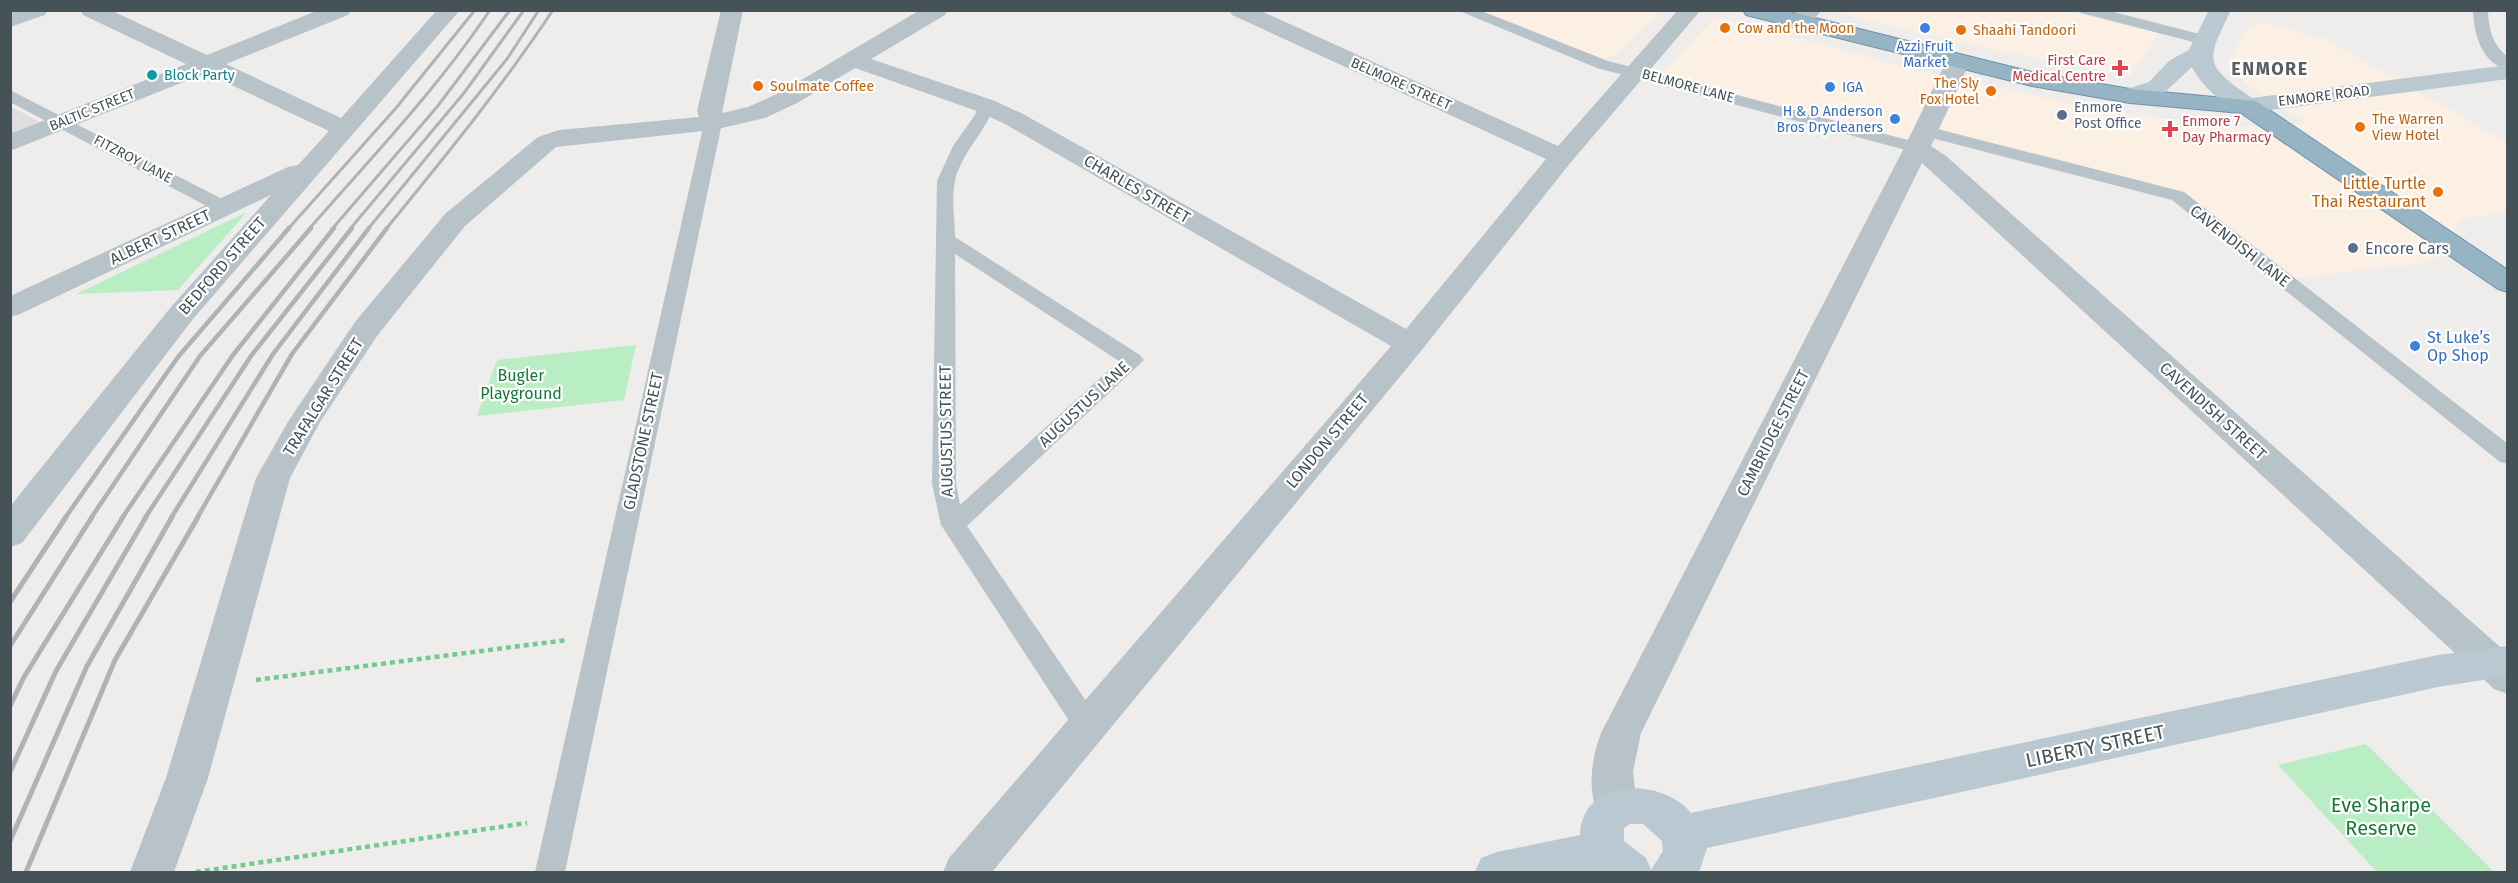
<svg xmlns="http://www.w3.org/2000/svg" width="2518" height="883" font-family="'Fira Sans',sans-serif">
	<rect width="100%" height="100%" fill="#efecec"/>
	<g fill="#fbf0e3">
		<polygon points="1482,11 1661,11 1614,56 1602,59"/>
		<polygon points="1845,11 2067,11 2159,33 2130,76 1975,46 1842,14"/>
		<polygon points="1715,17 1915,69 2081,106 2227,128 2307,123 2252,88 2226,65 2250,25 2264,23 2325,39 2507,142 2507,212 2464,218 2431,262 2297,278 2178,196 1926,131 1917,148 1658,78"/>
	</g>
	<polygon fill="#e0ddde" points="11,107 40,122 11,134"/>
	<g fill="#b9eec5">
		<polygon points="247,212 178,290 76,294"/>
		<polygon points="636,345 624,400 477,416 497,360"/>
		<polygon points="2366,744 2494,872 2377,872 2278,765"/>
	</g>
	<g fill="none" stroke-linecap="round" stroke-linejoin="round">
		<g stroke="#6e93a7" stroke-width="2">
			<polygon id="trunk" points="1743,10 1783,10 2032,72 2130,89 2256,101 2508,270 2508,292 2498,289 2241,113 2130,103 2032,86 1746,15"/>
		</g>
		<g stroke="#71cb90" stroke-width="4.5" stroke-dasharray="5 4" stroke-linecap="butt">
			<polyline points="256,680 567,640"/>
			<polyline points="196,872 527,823"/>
		</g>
		<g fill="#b7c3c9" fill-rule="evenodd">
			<polygon points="1457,10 1479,10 1608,61 1923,144 1926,148 1923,152 1917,153 1597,68"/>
			<polygon points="2079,10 2106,10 2211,37 2213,40 2205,45 2081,13"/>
			<path d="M 2473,10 L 2488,10 C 2489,30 2492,44 2508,57 L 2508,70 C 2481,63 2474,34 2473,10 Z"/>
			<polygon points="10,90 230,203 232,207 230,211 216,211 10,102"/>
			<path d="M 986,101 L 994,106 C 986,132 961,153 955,181 C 951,198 955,220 955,237 L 1140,355 L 1144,360 L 967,526 L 1097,717 L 1101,725 L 1097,733 L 1087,736 L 1077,733 L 945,531 L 941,525 L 932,484 L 937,181 L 953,146 L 975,115 L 978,106 ZM 955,254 L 1119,361 L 960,505 L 956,484 Z"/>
			<polygon points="713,118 719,119 722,123 565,872 535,872 704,123 707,119"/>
			<polygon points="1926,126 2184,192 2508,444 2508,464 2500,462 2172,200 1920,135 1917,131 1920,127"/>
		</g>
		<g fill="#b7c3c9" fill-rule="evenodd">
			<polygon points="15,10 48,10 45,15 10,27 10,12"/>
			<polygon points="80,10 110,10 207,55 319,10 351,10 348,15 226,64 341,118 437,10 460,10 193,319 22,543 10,547 10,507 20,494 171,307 271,195 20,314 10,317 10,296 288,167 298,165 329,131 206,73 10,151 10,134 186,64 83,15"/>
			<polygon points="721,10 743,10 722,113 748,107 781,92 920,10 948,10 945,15 871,59 995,101 1023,114 1406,329 1546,159 1232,15 1229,10 1259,10 1558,146 1678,10 1701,10 1571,162 1421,351 992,872 943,872 949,858 1391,346 1005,124 977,111 855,68 799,102 765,118 713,130 556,147 465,226 377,336 320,422 290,478 208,778 174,872 130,872 166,778 256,478 289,420 355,322 445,214 538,137 559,130 699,117 697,111"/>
			<path d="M 1798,10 L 1821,10 C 1813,22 1807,31 1792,27 L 1789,22 Z"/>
			<path d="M 1958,55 L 1966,57 L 1970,62 L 1931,146 L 1946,156 L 2508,654 L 2508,694 L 2494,689 L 1922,163 L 1641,733 L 1633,771 L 1637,809 L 1631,822 L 1616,827 L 1601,822 C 1587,793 1590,763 1601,733 L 1904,148 L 1946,62 L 1950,57 Z"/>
		</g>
		<g fill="#b9c8d1" fill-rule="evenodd">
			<path d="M 2209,10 L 2231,10 C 2206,62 2203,64 2252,98 L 2508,65 L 2508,79 L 2247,113 C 2226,108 2202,87 2192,67 L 2165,92 L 2130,103 L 2121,101 L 2118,96 L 2121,91 L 2149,82 L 2170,60 L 2189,50 Z"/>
			<path d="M 2508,646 L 2508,676 L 2438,687 L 1707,848 L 1699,872 L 1475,872 L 1481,858 L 1497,852 L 1580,835 C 1582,777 1662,777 1691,813 L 2438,655 ZM 1630,824 L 1643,824 L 1662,841 L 1663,851 L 1651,870 L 1646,858 L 1624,841 L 1624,828 Z"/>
		</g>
		<use href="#trunk" fill="#97b4c4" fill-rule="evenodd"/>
		<g stroke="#aeb3b7" stroke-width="3">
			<polyline points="288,229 396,108 475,10"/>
			<path d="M 309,229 C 371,158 438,88 490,10"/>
			<polyline points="332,229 437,107 510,10"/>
			<polyline points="350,229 464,93 524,10"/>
			<polyline points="368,229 507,59 539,10"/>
			<path d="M 386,229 C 444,158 502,87 553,10"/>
		</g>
		<g stroke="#aeb3b7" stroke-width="4.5">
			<polyline points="65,518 178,357 289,228"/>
			<polyline points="91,518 200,356 311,228"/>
			<polyline points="122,518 233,355 334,228"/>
			<polyline points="145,518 251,356 352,228"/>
			<polyline points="171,518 273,354 369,228"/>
			<polyline points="197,518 292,354 387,228"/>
		</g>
		<g stroke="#aeb3b7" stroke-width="5">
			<polyline points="10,602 66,517"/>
			<polyline points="10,646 92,517"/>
			<polyline points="10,706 24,677 123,517"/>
			<polyline points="10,772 56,671 146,517"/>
			<polyline points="10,841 87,666 172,517"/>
			<polyline points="26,872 115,660 198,517"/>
		</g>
	</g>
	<g fill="#e8710a" stroke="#fff" stroke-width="2">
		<circle cx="1725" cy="28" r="6"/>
		<circle cx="1961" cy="30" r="6"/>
		<circle cx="758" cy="86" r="6"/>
		<circle cx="1991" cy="91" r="6"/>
		<circle cx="2360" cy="127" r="6"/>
		<circle cx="2438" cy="192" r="6"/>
	</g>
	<g fill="#3f7fe0" stroke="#fff" stroke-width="2">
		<circle cx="1925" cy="28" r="6"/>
		<circle cx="1830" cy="87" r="6"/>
		<circle cx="1895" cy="119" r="6"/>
		<circle cx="2415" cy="346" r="6"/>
	</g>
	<g fill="#e0444e" stroke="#fff" stroke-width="2">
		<path d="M2117 59h6v6h6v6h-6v6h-6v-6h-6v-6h6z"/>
		<path d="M2167 120h6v6h6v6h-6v6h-6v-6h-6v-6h6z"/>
	</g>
	<circle fill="#0f9aa8" stroke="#fff" stroke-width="2" cx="152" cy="75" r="6"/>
	<g fill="#5c6f8a" stroke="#fff" stroke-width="2">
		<circle cx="2062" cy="115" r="6"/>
		<circle cx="2353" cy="248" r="6"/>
	</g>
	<g text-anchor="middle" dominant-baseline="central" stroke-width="4.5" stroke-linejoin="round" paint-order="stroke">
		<g font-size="14" fill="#c56008" stroke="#fff" text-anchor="start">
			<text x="1737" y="28">Cow and the Moon</text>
			<text x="1973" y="30">Shaahi Tandoori</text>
			<text x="1979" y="83" text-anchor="end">The Sly<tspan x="1979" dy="16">Fox Hotel</tspan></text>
			<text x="770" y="86">Soulmate Coffee</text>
			<text x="2372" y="119">The Warren<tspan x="2372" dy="16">View Hotel</tspan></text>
		</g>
		<g font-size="14" fill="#366cbe" stroke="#fff">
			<text x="1925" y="46">Azzi Fruit<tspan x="1925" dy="16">Market</tspan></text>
			<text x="1842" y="87" text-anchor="start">IGA</text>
			<text x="1883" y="111" text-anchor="end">H &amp; D Anderson<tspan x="1883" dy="16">Bros Drycleaners</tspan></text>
		</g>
		<g font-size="14" fill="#be3a42" stroke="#fff" text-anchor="end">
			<text x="2106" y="60">First Care<tspan x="2106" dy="16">Medical Centre</tspan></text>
			<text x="2182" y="121" text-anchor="start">Enmore 7<tspan x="2182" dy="16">Day Pharmacy</tspan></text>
		</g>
		<g font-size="14" fill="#0d838f" stroke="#fff" text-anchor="start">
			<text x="164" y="75">Block Party</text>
		</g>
		<g font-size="14" fill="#455359" stroke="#fff">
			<text transform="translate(1401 84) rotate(24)">BELMORE STREET</text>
			<text transform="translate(1688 86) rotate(15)">BELMORE LANE</text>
			<text transform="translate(2324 96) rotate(-7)">ENMORE ROAD</text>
			<text transform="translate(92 110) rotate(-22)">BALTIC STREET</text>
			<text transform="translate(133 159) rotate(28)">FITZROY LANE</text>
		</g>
		<g font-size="14" fill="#4e5e75" stroke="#fff" text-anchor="start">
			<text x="2074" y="107">Enmore<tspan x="2074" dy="16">Post Office</tspan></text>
		</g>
		<g font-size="16" fill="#c56008" stroke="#fff" text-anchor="end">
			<text x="2426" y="183">Little Turtle<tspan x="2426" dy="18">Thai Restaurant</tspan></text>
		</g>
		<g font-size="16" fill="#455359" stroke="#fff">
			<text transform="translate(1137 189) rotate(30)">CHARLES STREET</text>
			<text transform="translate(160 237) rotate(-25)">ALBERT STREET</text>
			<text transform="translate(2240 246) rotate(38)">CAVENDISH LANE</text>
			<text transform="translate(222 266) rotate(-49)">BEDFORD STREET</text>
			<text transform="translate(323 397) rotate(-58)">TRAFALGAR STREET</text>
			<text transform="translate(1084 404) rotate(-43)">AUGUSTUS LANE</text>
			<text transform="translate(2213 411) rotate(42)">CAVENDISH STREET</text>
			<text transform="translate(946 431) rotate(-91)">AUGUSTUS STREET</text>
			<text transform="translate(1773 433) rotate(-63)">CAMBRIDGE STREET</text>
			<text transform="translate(643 441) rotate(-78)">GLADSTONE STREET</text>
			<text transform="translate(1327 441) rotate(-50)">LONDON STREET</text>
		</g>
		<g font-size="16" fill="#4e5e75" stroke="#fff" text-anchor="start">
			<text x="2365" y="248">Encore Cars</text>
		</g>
		<g font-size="16" fill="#366cbe" stroke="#fff" text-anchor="start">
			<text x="2427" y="337">St Luke’s<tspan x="2427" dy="18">Op Shop</tspan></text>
		</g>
		<g font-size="16" fill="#167937" stroke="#fff">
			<text x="521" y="375">Bugler<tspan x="521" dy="18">Playground</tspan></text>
		</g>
		<g font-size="18" font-weight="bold" letter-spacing="1.5" fill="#595e61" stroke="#fff">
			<text x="2270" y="69">ENMORE</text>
		</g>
		<g font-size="20" fill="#455359" stroke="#fff">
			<text transform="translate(2095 746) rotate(-12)">LIBERTY STREET</text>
		</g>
		<g font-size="20" fill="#167937" stroke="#fff">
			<text x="2381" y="805">Eve Sharpe<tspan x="2381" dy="23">Reserve</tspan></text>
		</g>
	</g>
	<rect width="2518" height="883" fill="none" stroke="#455359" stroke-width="24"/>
</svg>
